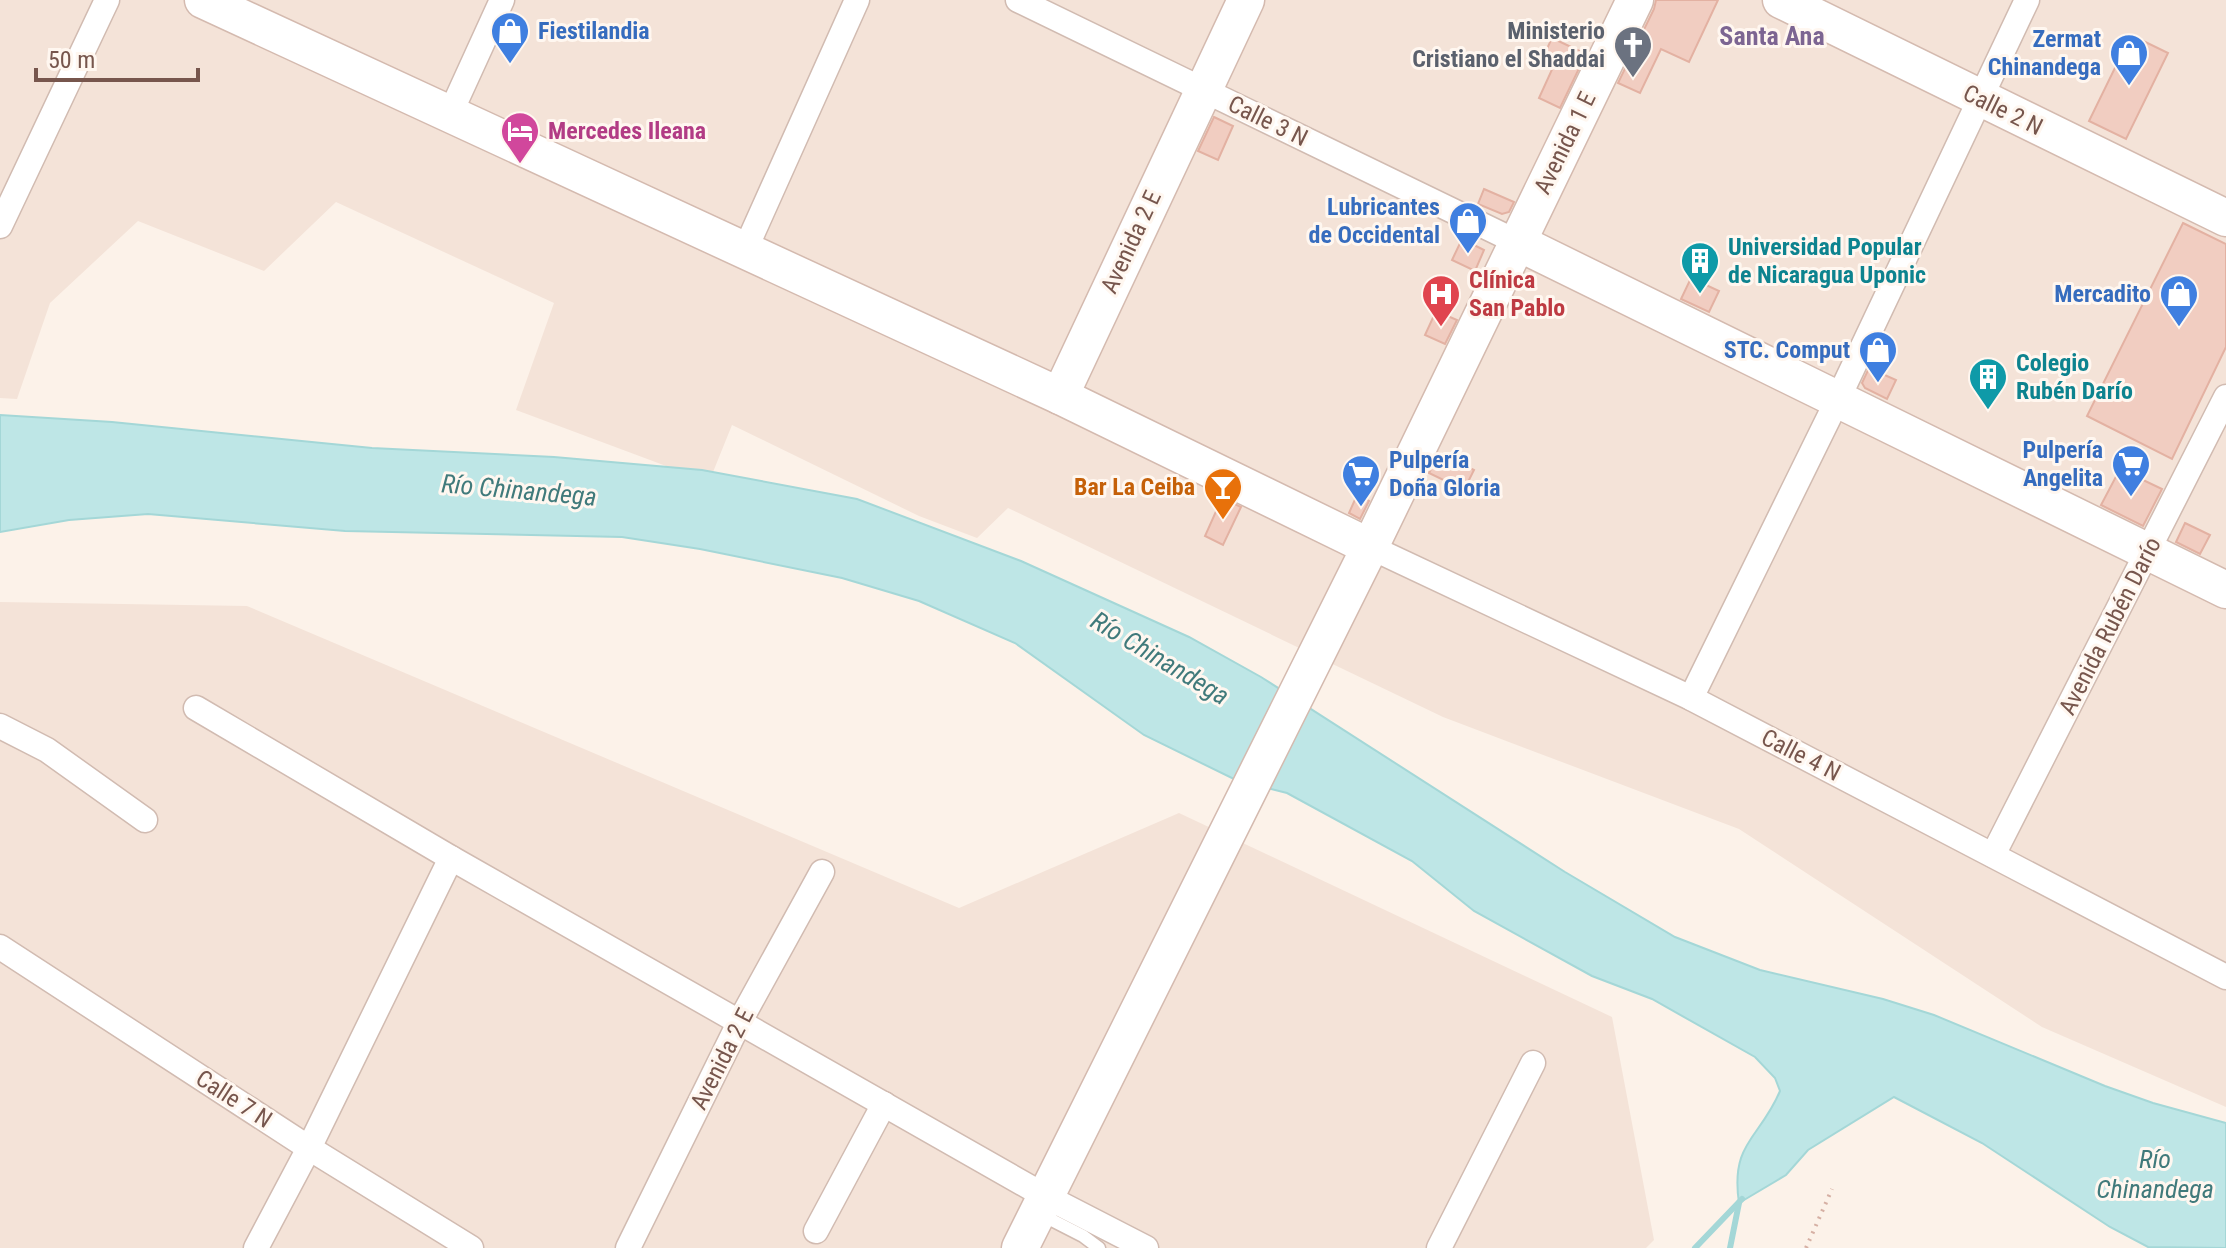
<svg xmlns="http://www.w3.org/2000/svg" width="2226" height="1248" font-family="'Roboto Condensed',sans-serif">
	<rect width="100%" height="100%" fill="#fcf2e9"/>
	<g fill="#f4e3d8">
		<polygon points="0,0 2226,0 2226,1107 2042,1027 1739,829 1443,717 1008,508 977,538 919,516 732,425 709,482 516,410 554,303 336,202 264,271 138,221 50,303 17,399 0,398"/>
		<polygon points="0,602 247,606 959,908 1179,813 1612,1017 1654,1240 1646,1248 0,1248"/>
	</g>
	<path fill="#bee6e6" stroke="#a4d7d7" stroke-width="2" d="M 0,415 L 112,422 L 372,448 L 554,457 L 702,470 L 857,499 L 1021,561 L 1189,637 L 1261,677 L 1565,872 L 1675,937 L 1760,970 L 1883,999 L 1934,1015 L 2105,1086 L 2153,1103 L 2226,1123 L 2226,1248 L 2148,1247 L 2110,1227 L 1982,1143 L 1894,1097 L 1808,1150 L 1786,1175 L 1739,1203 C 1730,1142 1760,1139 1780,1091 L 1775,1078 L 1755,1057 L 1652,999 L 1592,976 L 1474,911 L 1412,861 L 1287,793 L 1236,780 L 1144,735 L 1015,643 L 919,601 L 842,578 L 700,549 L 622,537 L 345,531 L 148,514 L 69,520 L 0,532 Z"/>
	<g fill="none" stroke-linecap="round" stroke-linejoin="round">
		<g stroke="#a4d7d7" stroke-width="6">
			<polyline points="1695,1248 1742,1199"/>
			<polyline points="1730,1248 1739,1203"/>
		</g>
	</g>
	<g fill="#f1cdc1" stroke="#e3b1a2" stroke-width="2">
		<polygon points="1656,0 1718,0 1689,62 1661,49 1640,93 1618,83 1654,9"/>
		<polygon points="2131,35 2168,53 2126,139 2089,121"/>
		<polygon points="1552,38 1586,54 1560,108 1539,98 1555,63 1543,57"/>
		<polygon points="1214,117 1233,126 1218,160 1198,151"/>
		<polygon points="1484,189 1514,202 1509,212 1502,214 1478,204"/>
		<polygon points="2183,223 2226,244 2226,347 2172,459 2087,416"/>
		<polygon points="1462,239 1484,250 1475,271 1452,260"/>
		<polygon points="1691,278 1719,291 1709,312 1681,299"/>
		<polygon points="1436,311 1457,320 1445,344 1425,335"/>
		<polygon points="1869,368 1896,380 1887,399 1865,388 1862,383"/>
		<polygon points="1439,453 1474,470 1464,490 1429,473"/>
		<polygon points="2120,469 2162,489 2143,526 2101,505"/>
		<polygon points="1357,495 1369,501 1360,519 1349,513"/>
		<polygon points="1222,498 1241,507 1223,545 1205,536"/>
		<polygon points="2185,523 2210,535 2200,554 2176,542"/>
	</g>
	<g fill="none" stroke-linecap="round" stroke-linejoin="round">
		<g stroke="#d1bbb1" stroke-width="15">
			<polyline id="lane" points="1040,1214 1083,1236 1099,1248"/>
		</g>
		<g stroke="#d1bbb1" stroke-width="27">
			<g id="street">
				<polyline points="1018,0 1517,242"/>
				<polyline points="450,114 502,0"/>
				<polyline points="0,226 107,0"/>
				<polyline points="745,250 857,0"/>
				<polyline points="1370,547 1691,698 2226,977"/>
				<polyline points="1691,698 1837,401 2027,0"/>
				<polyline points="196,708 451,858 1045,1196 1146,1248"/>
				<polyline points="0,726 47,750 145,820"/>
				<polyline points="1993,855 2226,397"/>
				<polyline points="0,947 309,1148 471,1248"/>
				<polyline points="816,1231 884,1104"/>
				<polyline points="256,1248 309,1148 451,858"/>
				<polyline points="628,1248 740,1021 822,872"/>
				<polyline points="1439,1248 1533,1063"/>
			</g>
		</g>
		<g stroke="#d4baaf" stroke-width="39">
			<g id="secondary">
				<polyline points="203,0 1060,396 1370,547"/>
				<polyline points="1781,0 2226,218"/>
				<polyline points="1517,242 2226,590"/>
				<polyline points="1060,396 1246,0"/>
				<polyline points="1020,1248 1370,547 1635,0"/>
			</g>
		</g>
		<polyline stroke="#d6b0a4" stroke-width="4" stroke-dasharray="2 6" stroke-linecap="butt" points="1806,1248 1832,1189"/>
		<use href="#lane" stroke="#fff" stroke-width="12"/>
		<use href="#street" stroke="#fff" stroke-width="24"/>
		<use href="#secondary" stroke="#fff" stroke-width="36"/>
	</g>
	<defs>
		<g id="shop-pin" transform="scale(2)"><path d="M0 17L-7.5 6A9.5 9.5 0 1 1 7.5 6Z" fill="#3f7fe0" stroke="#fff7f0"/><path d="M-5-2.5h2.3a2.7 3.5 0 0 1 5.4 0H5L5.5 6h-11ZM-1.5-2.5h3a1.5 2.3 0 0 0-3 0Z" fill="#fff"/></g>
		<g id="church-pin" transform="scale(2)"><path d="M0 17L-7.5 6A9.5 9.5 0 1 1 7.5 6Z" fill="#6b7280" stroke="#fff7f0"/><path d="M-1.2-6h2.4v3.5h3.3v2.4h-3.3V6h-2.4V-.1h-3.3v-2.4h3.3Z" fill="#fff"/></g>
		<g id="hotel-pin" transform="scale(2)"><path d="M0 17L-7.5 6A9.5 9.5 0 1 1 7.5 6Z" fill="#d1479c" stroke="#fff7f0"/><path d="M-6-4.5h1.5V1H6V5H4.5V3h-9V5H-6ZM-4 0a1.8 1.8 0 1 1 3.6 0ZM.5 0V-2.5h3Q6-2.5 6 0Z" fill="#fff"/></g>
		<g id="building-pin" transform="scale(2)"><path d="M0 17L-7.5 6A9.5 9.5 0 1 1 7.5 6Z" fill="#0f9aa8" stroke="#fff7f0"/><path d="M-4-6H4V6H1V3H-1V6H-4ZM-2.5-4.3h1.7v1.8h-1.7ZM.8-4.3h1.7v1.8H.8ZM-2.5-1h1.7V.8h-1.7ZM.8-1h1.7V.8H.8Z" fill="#fff"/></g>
		<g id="hospital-pin" transform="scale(2)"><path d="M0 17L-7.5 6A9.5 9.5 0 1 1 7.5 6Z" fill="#e0444e" stroke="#fff7f0"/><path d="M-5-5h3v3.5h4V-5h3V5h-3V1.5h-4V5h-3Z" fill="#fff"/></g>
		<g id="supermarket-pin" transform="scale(2)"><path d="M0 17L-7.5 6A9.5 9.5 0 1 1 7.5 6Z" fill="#3f7fe0" stroke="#fff7f0"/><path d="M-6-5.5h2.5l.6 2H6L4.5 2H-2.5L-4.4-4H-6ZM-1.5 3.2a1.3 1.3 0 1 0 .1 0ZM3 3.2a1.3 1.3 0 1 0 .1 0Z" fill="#fff"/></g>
		<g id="bar-pin" transform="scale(2)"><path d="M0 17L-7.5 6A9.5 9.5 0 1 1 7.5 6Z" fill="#e8710a" stroke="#fff7f0"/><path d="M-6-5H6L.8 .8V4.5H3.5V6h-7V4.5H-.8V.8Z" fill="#fff"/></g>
	</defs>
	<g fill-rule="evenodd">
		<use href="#shop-pin" x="510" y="31"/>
		<use href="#church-pin" x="1633" y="45"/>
		<use href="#shop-pin" x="2129" y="53"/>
		<use href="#hotel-pin" x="520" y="131"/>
		<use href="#shop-pin" x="1468" y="221"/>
		<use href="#building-pin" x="1700" y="261"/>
		<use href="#hospital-pin" x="1441" y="294"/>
		<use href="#shop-pin" x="2179" y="294"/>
		<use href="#shop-pin" x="1878" y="350"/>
		<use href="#building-pin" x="1988" y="377"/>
		<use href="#supermarket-pin" x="2131" y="464"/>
		<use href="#supermarket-pin" x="1361" y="474"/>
		<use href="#bar-pin" x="1223" y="487"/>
	</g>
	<g text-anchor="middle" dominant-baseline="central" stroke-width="6" stroke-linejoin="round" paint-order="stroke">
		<g font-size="24" font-weight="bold" fill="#366cbe" stroke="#fff7f0" text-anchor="end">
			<text x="538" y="31" text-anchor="start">Fiestilandia</text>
			<text x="2101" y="39">Zermat<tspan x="2101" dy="28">Chinandega</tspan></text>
			<text x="1440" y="207">Lubricantes<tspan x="1440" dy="28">de Occidental</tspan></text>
			<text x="2151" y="294">Mercadito</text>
			<text x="1850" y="350">STC. Comput</text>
			<text x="2103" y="450">Pulpería<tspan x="2103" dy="28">Angelita</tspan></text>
			<text x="1389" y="460" text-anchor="start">Pulpería<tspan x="1389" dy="28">Doña Gloria</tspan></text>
		</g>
		<g font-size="24" font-weight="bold" fill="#5b616d" stroke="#fff7f0" text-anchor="end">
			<text x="1605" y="31">Ministerio<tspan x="1605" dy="28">Cristiano el Shaddai</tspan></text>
		</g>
		<g font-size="24" fill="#77564d" stroke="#fff7f0">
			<text transform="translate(2003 110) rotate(26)">Calle 2 N</text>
			<text transform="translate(1268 121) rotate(26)">Calle 3 N</text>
			<text transform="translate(1565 143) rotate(-64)">Avenida 1 E</text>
			<text transform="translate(1131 242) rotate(-65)">Avenida 2 E</text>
			<text transform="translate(2110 626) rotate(-63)">Avenida Rubén Darío</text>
			<text transform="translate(1801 755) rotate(27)">Calle 4 N</text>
			<text transform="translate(722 1059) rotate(-63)">Avenida 2 E</text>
			<text transform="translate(234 1099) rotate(33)">Calle 7 N</text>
		</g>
		<g font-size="24" font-weight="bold" fill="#b23c85" stroke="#fff7f0" text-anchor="start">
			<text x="548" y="131">Mercedes Ileana</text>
		</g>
		<g font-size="24" font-weight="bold" fill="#0d838f" stroke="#fff7f0" text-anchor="start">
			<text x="1728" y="247">Universidad Popular<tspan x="1728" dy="28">de Nicaragua Uponic</tspan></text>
			<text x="2016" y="363">Colegio<tspan x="2016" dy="28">Rubén Darío</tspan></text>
		</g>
		<g font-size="24" font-weight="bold" fill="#be3a42" stroke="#fff7f0" text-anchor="start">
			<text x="1469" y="280">Clínica<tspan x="1469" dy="28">San Pablo</tspan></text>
		</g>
		<g font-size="24" font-weight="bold" fill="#c56008" stroke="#fff7f0" text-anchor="end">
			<text x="1195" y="487">Bar La Ceiba</text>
		</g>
		<g font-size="26" font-weight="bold" fill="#7c6592" stroke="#fff7f0">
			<text x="1772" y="36">Santa Ana</text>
		</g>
		<g font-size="26" font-style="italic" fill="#407a7b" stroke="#fff7f0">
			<text transform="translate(519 490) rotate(5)">Río Chinandega</text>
			<text transform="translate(1160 658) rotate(31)">Río Chinandega</text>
			<text x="2155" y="1159">Río<tspan x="2155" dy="30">Chinandega</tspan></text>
		</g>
	</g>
	<path d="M36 68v12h162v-12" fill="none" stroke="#77564d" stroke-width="4"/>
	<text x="48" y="68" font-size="24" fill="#77564d" stroke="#fff7f0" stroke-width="6" paint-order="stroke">50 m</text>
</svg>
